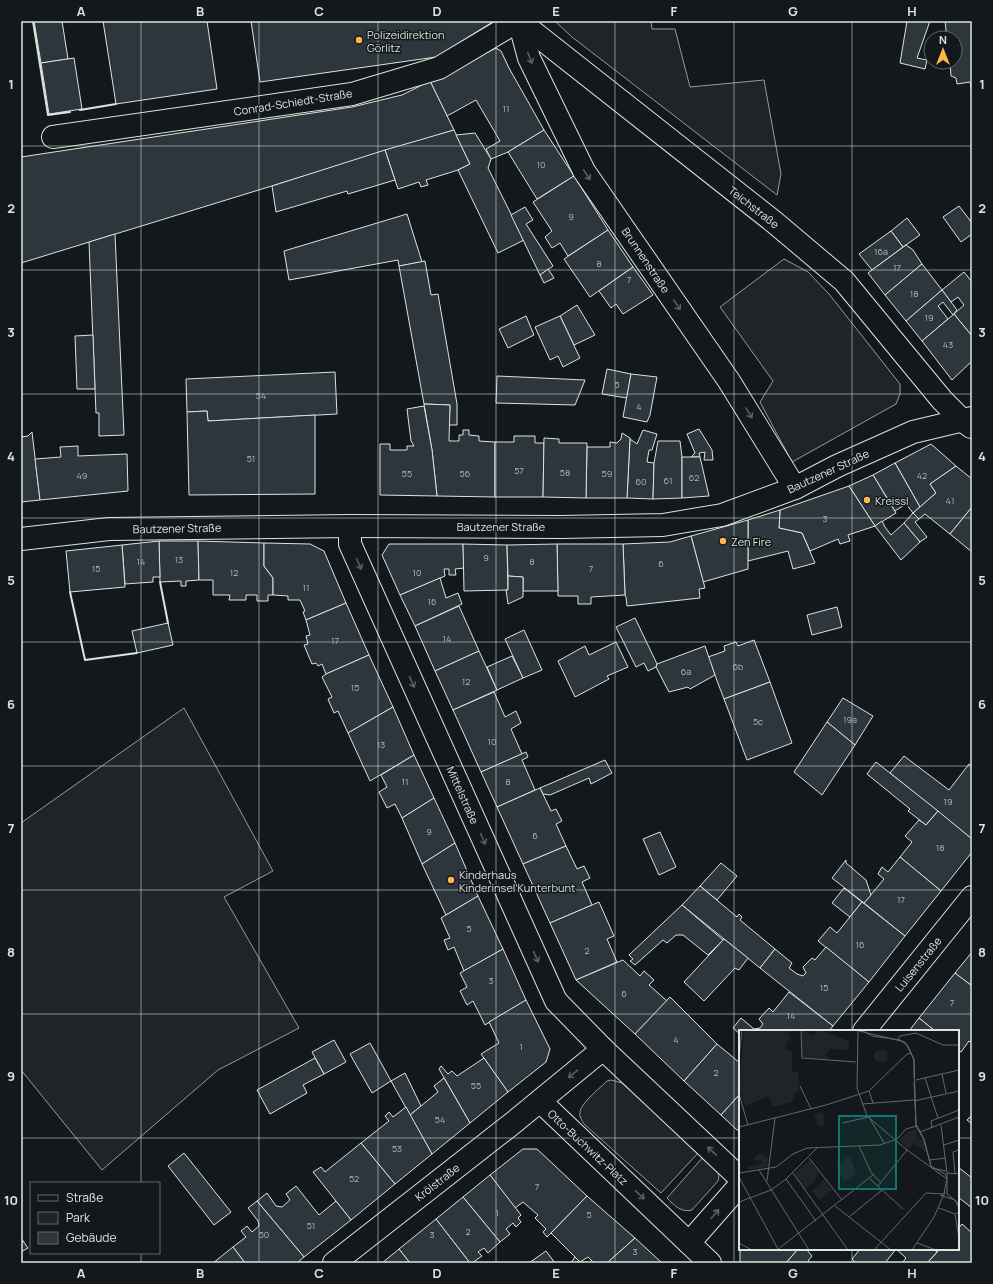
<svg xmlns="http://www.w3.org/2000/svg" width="993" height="1284" font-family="Manrope,sans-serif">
	<rect width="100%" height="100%" fill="#14181c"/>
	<g fill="#202428" stroke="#939e99">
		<polygon points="555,21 651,21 652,29 675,29 690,87 764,80 781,174 777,195 572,37"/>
		<polygon points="784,259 808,272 829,294 900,384 900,394 896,404 792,462 760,402 773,381 720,307"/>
		<polygon points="184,708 273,871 224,897 299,1028 218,1070 102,1170 21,1070 21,823"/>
		<path d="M 611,1080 L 622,1083 L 699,1152 L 661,1193 L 584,1124 C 582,1120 579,1117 580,1112 C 581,1103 600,1088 607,1081 Z"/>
		<path d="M 704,1156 C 710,1163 722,1171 718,1181 L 692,1210 C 681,1213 674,1205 667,1198 Z"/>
	</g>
	<g fill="#2c363c" stroke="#d8e6dc">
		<polygon points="34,21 62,21 68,59 41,63"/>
		<polygon points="103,21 207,21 217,89 116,104"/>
		<polygon points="251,21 490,21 491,23 436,57 260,82"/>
		<polygon points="907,21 930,21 917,58 927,60 925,69 900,63"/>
		<polygon points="945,21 972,21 972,93 970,82 957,84 956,78 951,76 950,62 955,62 955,38 947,38"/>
		<polygon points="496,48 501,51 509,68 544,130 508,152 491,159 486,149 500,141 476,100 447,116 430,81"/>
		<polygon points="74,58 82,109 49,114 41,63"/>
		<polygon points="430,81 454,130 21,263 21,157 352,107 402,95"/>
		<polygon points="454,130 470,164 458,170 426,180 428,185 421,187 419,182 398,189 385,150"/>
		<polygon points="544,130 574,176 537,199 508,152"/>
		<polygon points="475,133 491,159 488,168 524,240 498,253 458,170 470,164 456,135"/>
		<polygon points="385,150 395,180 348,194 347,191 276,212 272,186"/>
		<polygon points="574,176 608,230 568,256 560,243 552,248 545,237 552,231 533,202"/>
		<polygon points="959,206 972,223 972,234 961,242 943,217"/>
		<polygon points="525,207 533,220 526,224 553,266 540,275 511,215"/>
		<polygon points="407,214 422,262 399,266 398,260 289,280 284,251"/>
		<polygon points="907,218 920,235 903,247 891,231"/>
		<polygon points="608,230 633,267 590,297 564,259"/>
		<polygon points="891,231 903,247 872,270 859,254"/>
		<polygon points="115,234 124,435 99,436 99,413 96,413 89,242"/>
		<polygon points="906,245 913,250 922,264 885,295 868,273"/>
		<polygon points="425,261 431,295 438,294 457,404 457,425 449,425 450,405 424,404 399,266"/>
		<polygon points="922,264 942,290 906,321 885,295"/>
		<polygon points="633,267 653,295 623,314 616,304 611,308 599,291"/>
		<polygon points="548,269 554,278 544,283 540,275"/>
		<polygon points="964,272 972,282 972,336 954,314 964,305 958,297 951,302 942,290"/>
		<polygon points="942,290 957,310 953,315 943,302 938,306 948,319 922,341 906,321"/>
		<polygon points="577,305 595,335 574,345 560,316"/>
		<polygon points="954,314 972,336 972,361 952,380 922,341"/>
		<polygon points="526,316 534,335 508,348 499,329"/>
		<polygon points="560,316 580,358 563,367 558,356 550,360 535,327"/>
		<polygon points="93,335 95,389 77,389 75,336"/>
		<polygon points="607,369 631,374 627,398 602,394"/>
		<polygon points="335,372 337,414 208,421 207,411 187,412 186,379"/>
		<polygon points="631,374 657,377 650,415 647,422 623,417"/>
		<polygon points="497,376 585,380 575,405 496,403"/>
		<polygon points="424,404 450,405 449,441 459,441 459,435 463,435 463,430 469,430 469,435 479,436 479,441 495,442 495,497 437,496 432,450"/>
		<polygon points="424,406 432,450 437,496 380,495 380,444 390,444 390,450 407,450 407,446 414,446 411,441 407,409"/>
		<polygon points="207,411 208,421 315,415 315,494 189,495 187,412"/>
		<polygon points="699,429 712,450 713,460 704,460 705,452 699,453 700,457 691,457 695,453 687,434"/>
		<polygon points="643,430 657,434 652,450 649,450 647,462 654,463 653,499 627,498 630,439 637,444"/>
		<polygon points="32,432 40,500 21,502 21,437 28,436"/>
		<polygon points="622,433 630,438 627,498 586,498 587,447 610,447 610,442 617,443 621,439"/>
		<polygon points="514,436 535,436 535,443 544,443 543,497 495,497 495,442 514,442"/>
		<polygon points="544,438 559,439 559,443 587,443 586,498 543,497"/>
		<polygon points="658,441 680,441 682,457 682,498 653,499 654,463"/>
		<polygon points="931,444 956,466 930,484 936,493 920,507 895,463"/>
		<polygon points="78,446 78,456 127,454 128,491 40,500 35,459 61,457 60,447"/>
		<polygon points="682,457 700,457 709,496 682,498"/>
		<polygon points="895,463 920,507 913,513 906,504 895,511 873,475"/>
		<polygon points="956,466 972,479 972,507 950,534 925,514 919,519 913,513 936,493 930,484"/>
		<polygon points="873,475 896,513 875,526 849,486"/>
		<polygon points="849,486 875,526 848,535 850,541 840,544 838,539 810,551 802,533 779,528 780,510"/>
		<polygon points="972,507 972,552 950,534"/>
		<polygon points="780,510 779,528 802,533 815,563 793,569 788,551 748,561 748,520"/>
		<polygon points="913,513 919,519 915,522 927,537 920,542 904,523"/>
		<polygon points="748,520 748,569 703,582 691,536"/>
		<polygon points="882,521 885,527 891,535 904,523 920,542 901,560 875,526"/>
		<polygon points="691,536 705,588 699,589 700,598 627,606 626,597 625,595 623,544 670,542"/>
		<polygon points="159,541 198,541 199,580 186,581 186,586 181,586 181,581 160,582"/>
		<polygon points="159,541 160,577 153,577 153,582 125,584 122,545"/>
		<polygon points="198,541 264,543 264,566 273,578 273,595 268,595 268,601 257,601 257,595 246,595 246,600 229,600 230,595 213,595 213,580 199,580"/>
		<polygon points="264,543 310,544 324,551 346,603 306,620 303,612 305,611 300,600 288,600 288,596 273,595 273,578 264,566"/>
		<polygon points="389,544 463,544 464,568 455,569 456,575 449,575 449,569 444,569 445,576 400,595 382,555"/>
		<polygon points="463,544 507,545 508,590 464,591"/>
		<polygon points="557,544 623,544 625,595 591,597 591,604 578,604 578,596 558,596"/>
		<polygon points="557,544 558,591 523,591 523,577 508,576 507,545"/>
		<polygon points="122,545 125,587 70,592 66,551"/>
		<polygon points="508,576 523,577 523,597 508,604 506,590 508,590"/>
		<polygon points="440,578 446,598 458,593 462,604 415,626 400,595"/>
		<polygon points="346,603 369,655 326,674 322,664 318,666 316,663 312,664 304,645 308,644 306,636 310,635 306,620"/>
		<polygon points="459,606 479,651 435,671 415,626"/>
		<polygon points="837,607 842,627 812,635 807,615"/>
		<polygon points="635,618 657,664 656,667 648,671 644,663 636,667 616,627"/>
		<polygon points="168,623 173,645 137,653 132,631"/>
		<polygon points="524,630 542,670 523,678 505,639"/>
		<polygon points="754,640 770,682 724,699 708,657 725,651 724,646 736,642 738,646"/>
		<polygon points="616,642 628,667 607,676 609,679 575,697 558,661 585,646 589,655"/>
		<polygon points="705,646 715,675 690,689 688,687 669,692 656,667 657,664"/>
		<polygon points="479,651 497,690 453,710 435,671"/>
		<polygon points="369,655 393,707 348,733 338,711 334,713 328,699 332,697 322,677 326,674"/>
		<polygon points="512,656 523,678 497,690 487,667"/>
		<polygon points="770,682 792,743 747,760 724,699"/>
		<polygon points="494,692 505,717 516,711 521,723 511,729 522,754 481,772 453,710"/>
		<polygon points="843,698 873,716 855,745 827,722"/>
		<polygon points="393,707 414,755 370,781 348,733"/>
		<polygon points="827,722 855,745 822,795 794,772"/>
		<polygon points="526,752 528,757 522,760 535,790 497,807 481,772"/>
		<polygon points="414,755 434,798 402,818 395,804 387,808 379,792 387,787 381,775"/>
		<polygon points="904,756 949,790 969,764 972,766 972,839 890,773"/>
		<polygon points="605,760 612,773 591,784 589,778 550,795 543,794 540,788"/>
		<polygon points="876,762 938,811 926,825 908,811 910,809 867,774"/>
		<polygon points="540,788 551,811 556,809 562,821 556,824 566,846 523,864 497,807"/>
		<polygon points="434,798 455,843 422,864 402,818"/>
		<polygon points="938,811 972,839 972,852 941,891 900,857 912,842 905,836 919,820 926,825"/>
		<polygon points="660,832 676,867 659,875 643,839"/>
		<polygon points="455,843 478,896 446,915 422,864"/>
		<polygon points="566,846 577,869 584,866 590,878 582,882 592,905 550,923 523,864"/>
		<polygon points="900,857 941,891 905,936 864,903 884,879 878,874 882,867 888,872"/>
		<polygon points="846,860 846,863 866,880 871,895 864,903 832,878"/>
		<polygon points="721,863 737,876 717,900 700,886"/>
		<polygon points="700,886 737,917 739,914 742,917 740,920 775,949 760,968 682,905"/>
		<polygon points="844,888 862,902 850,917 832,903"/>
		<polygon points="478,896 503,949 464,971 454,947 448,950 444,940 450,938 441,918"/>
		<polygon points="599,902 614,936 607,939 617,962 576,980 550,923"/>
		<polygon points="862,902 905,936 869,982 818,941 830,927 837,933"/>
		<polygon points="682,905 723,940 708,955 683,935 676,935 667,943 663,940 635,965 630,961 633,959 629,955"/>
		<polygon points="724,939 748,958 739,970 735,968 704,1001 684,982"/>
		<polygon points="826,947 869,982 833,1026 760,968 775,949 792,963 789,968 797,974 803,976 806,973 803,967 812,958 815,960"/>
		<polygon points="503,949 526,1000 485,1025 473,1001 467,1005 460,991 467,987 460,973"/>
		<polygon points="972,952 972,986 955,973"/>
		<polygon points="623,960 640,976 644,971 654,980 649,985 667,1001 635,1034 576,980"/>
		<polygon points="955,973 972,986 972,1043 969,1041 961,1052 958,1050 958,1031 935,1031 919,1018"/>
		<polygon points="789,992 833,1026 829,1031 740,1031 740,1034 733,1028 741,1018 754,1029 760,1028 763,1024 759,1019 769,1008 773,1012"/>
		<polygon points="670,997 717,1044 684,1081 635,1034"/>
		<polygon points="526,1000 550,1049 546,1062 508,1092 481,1054 499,1043 489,1022"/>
		<polygon points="919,1018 935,1031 909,1031"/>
		<polygon points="334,1040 346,1062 324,1074 312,1052"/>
		<polygon points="370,1043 391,1081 372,1093 350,1054"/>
		<polygon points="717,1044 740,1063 740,1094 721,1115 684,1081"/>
		<polygon points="315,1058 324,1074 303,1085 307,1093 270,1114 257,1090"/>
		<polygon points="484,1058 508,1092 470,1123 439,1069 441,1066 448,1074 452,1071 457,1076"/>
		<polygon points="405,1073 421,1106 410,1115 391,1081"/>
		<polygon points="444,1078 470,1123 432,1154 410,1115 438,1092 434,1086"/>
		<polygon points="740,1094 740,1130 737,1130 721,1115"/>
		<polygon points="406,1107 432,1154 395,1184 361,1143 389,1121 385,1116 389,1112 393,1117"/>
		<polygon points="972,1115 972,1124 967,1120"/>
		<polygon points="361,1143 395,1184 351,1220 313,1172 321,1167 325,1172"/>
		<polygon points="523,1149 537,1149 587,1196 547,1237 543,1232 546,1229 535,1218 538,1215 523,1202 515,1208 490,1175"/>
		<polygon points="184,1153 231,1212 214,1225 168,1166"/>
		<polygon points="958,1167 972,1178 972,1208 958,1197"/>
		<polygon points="490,1175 521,1215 518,1218 521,1222 516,1227 513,1223 506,1229 510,1234 500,1242 463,1197"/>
		<polygon points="296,1186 319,1215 336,1201 351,1220 304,1257 257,1201 267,1193 276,1206 282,1207 290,1200 286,1194"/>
		<polygon points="587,1196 635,1238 607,1263 594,1263 588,1257 580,1262 551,1233"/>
		<polygon points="463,1197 500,1242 488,1253 484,1248 478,1252 482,1256 472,1263 470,1263 436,1219"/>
		<polygon points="257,1201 304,1257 297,1263 245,1263 233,1247 246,1237 241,1231 247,1226 252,1232 259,1226 258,1221 248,1208"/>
		<polygon points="436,1219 470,1263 410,1263 399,1249"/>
		<polygon points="962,1224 972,1233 972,1263 927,1263 940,1249 958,1249 958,1229"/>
		<polygon points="21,1238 28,1248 21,1252"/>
		<polygon points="635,1238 662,1263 607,1263"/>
		<polygon points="740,1246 740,1249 798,1249 786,1263 740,1263"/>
		<polygon points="233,1247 245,1263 213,1263"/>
		<polygon points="399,1249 410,1263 382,1263"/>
		<polygon points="798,1249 806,1249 812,1256 808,1261 810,1263 786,1263"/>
		<polygon points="860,1249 896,1249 885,1263 856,1263 852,1259"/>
		<polygon points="896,1249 933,1249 937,1252 927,1263 902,1263 906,1258"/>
		<polygon points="546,1251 555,1263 529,1263"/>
		<polygon points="575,1257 580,1262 571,1263"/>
	</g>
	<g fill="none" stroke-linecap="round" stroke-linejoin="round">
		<g stroke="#d8e6dc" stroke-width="24">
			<g id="minor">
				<polyline points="519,21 774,222 844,281 942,400 963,421 971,427"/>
				<polyline points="519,21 529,58 584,171 729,381 795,488"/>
				<polyline points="53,137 352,94 439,68 518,21"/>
				<polyline points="350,526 350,544 556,1001 603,1049 740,1178"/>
				<polyline points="21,539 109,529 350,526 561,527 663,525 722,515 795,488 837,466 913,432 972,418"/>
				<polyline points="864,1031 972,897"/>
				<polyline points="540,1101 710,1263"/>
				<polyline points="689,1243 740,1185"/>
				<polyline points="334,1263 513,1123 603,1049"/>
			</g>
		</g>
		<use href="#minor" stroke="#14181c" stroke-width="22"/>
		<g stroke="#d8e6dc" stroke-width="2">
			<polyline points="33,21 48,115 70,112"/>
			<polyline points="80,110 116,104"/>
			<polyline points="160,582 168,623"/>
			<polyline points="70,592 85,660 137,653"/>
		</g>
	</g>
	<defs><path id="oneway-shaft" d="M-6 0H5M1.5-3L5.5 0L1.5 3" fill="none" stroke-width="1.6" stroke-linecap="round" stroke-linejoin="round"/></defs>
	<g stroke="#59605f">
		<use href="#oneway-shaft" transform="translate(530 58) rotate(68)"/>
		<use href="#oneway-shaft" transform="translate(587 175) rotate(57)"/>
		<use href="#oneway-shaft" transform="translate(677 305) rotate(56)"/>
		<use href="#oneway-shaft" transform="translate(749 413) rotate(58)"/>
		<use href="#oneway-shaft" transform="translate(359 564) rotate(66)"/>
		<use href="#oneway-shaft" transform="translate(412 682) rotate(66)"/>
		<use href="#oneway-shaft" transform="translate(483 839) rotate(66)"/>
		<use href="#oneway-shaft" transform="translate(536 957) rotate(66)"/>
		<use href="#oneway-shaft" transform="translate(573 1074) rotate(141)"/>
		<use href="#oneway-shaft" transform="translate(712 1151) rotate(-137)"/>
		<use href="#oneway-shaft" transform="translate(640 1195) rotate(43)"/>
		<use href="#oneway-shaft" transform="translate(715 1214) rotate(-49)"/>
	</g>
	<path fill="none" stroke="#d8e6dc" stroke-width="1" stroke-opacity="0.55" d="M 141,21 L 141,1183M 259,21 L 259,1263M 378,21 L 378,1263M 496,21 L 496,1263M 615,21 L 615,1263M 734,21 L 734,1263M 852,21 L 852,1031M 21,146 L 972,146M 21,270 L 972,270M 21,394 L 972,394M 21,518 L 972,518M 21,642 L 972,642M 21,766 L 972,766M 21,890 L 972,890M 21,1014 L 972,1014M 21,1138 L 740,1138M 958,1138 L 972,1138M 852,1249 L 852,1263M 141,1253 L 141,1263"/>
	<g fill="#ffb74d" stroke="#14181c" stroke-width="1.5">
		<circle cx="359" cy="40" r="4"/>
		<circle cx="867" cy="500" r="4"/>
		<circle cx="723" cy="541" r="4"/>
		<circle cx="451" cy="880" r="4"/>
	</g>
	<g text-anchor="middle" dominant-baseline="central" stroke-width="3" stroke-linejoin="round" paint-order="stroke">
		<g font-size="9" fill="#adbab4">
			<text x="506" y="108">11</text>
			<text x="541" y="164">10</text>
			<text x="571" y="216">9</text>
			<text x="881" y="251">16a</text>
			<text x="599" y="263">8</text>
			<text x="897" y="267">17</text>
			<text x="629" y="279">7</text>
			<text x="914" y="293">18</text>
			<text x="929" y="317">19</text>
			<text x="948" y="344">43</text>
			<text x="617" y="384">5</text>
			<text x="261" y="395">54</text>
			<text x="639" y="406">4</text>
			<text x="251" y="458">51</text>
			<text x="519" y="470">57</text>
			<text x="565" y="472">58</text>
			<text x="407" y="473">55</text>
			<text x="465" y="473">56</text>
			<text x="607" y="473">59</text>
			<text x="82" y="475">49</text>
			<text x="922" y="475">42</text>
			<text x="694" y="477">62</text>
			<text x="668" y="480">61</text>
			<text x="641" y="481">60</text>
			<text x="950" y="500">41</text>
			<text x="825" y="518">3</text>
			<text x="486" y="557">9</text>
			<text x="179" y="559">13</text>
			<text x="141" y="561">14</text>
			<text x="532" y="561">8</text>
			<text x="661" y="563">6</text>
			<text x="96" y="568">15</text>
			<text x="591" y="568">7</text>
			<text x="234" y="572">12</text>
			<text x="417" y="572">10</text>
			<text x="306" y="587">11</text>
			<text x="432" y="601">16</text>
			<text x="447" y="638">14</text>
			<text x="335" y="640">17</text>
			<text x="738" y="666">6b</text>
			<text x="686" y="671">6a</text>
			<text x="466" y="681">12</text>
			<text x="355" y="687">15</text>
			<text x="850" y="719">19a</text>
			<text x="758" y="721">5c</text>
			<text x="492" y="741">10</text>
			<text x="381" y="744">13</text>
			<text x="405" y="781">11</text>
			<text x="508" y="781">8</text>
			<text x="948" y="801">19</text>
			<text x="429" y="831">9</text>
			<text x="535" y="835">6</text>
			<text x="940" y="847">18</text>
			<text x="901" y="899">17</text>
			<text x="469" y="928">5</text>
			<text x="860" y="944">16</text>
			<text x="587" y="950">2</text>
			<text x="491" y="980">3</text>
			<text x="824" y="987">15</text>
			<text x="624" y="993">6</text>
			<text x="952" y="1002">7</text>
			<text x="791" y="1015">14</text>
			<text x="676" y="1039">4</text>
			<text x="521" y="1046">1</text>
			<text x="716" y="1072">2</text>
			<text x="476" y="1085">55</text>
			<text x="440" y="1119">54</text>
			<text x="397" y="1148">53</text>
			<text x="354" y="1178">52</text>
			<text x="537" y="1186">7</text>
			<text x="497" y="1212">1</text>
			<text x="589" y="1214">5</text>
			<text x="311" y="1225">51</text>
			<text x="468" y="1231">2</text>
			<text x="264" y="1234">50</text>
			<text x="432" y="1234">3</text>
			<text x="635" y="1251">3</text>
		</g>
		<g font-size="11" fill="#d8e6dc" stroke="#14181c" text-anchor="start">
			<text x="367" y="34">Polizeidirektion<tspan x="367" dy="13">Görlitz</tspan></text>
			<text x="875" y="500">Kreissl</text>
			<text x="731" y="541">Zen Fire</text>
			<text x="459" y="874">Kinderhaus<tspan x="459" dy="13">Kinderinsel Kunterbunt</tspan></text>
		</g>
		<g font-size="11" fill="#d8e6dc" stroke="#14181c">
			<text transform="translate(293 102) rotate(-9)">Conrad-Schiedt-Straße</text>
			<text transform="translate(754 207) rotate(38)">Teichstraße</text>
			<text transform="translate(646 260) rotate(56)">Brunnenstraße</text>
			<text transform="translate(828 471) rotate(-25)">Bautzener Straße</text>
			<text x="501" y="526">Bautzener Straße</text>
			<text transform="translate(177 528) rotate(-1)">Bautzener Straße</text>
			<text transform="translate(463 795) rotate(66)">Mittelstraße</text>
			<text transform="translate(918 964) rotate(-51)">Luisenstraße</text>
			<text transform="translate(588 1147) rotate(43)">Otto-Buchwitz-Platz</text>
			<text transform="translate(437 1182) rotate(-38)">Krölstraße</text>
		</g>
	</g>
	<g transform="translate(739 1030)">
		<rect width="220" height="220" fill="#14181c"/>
		<path d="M 5,0 L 49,0 L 52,11 L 48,11 L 47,20 L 53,20 L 53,42 L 59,42 L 60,62 L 56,63 L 53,72 L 33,77 L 30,66 L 6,76 L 0,57 ZM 63,0 L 75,6 L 78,0 L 81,0 L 110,11 L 110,20 L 91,19 L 87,25 L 89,29 L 63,27 ZM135 26a7 7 0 1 1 14 0a7 7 0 1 1-14 0ZM 84,81 L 86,95 L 79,96 L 75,85 ZM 177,99 L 179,108 L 185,110 L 188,123 L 175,113 L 169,119 L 160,110 L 170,101 ZM 21,124 L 29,127 L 28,137 L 9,140 L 9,137 L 24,133 L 22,129 L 17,131 L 14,128 ZM 111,126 L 117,144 L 106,152 L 97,136 ZM 70,130 L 80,143 L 76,147 L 77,150 L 66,159 L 56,144 ZM 85,149 L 93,160 L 80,170 L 73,161 Z" fill="#202428"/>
		<path fill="none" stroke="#626a69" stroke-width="1" d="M 62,0 L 63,28 L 117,32M 116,0 L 166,12 L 175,29 L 175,48M 122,0 L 133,6 L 161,10 L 169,16 L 175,30 L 177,96 L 185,110 L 192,136 L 206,144 L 208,148 L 205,164 L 187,163 L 135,220M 119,1 L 118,58 L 128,86 L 168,120 L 208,149M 159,9 L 161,6 L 177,3 L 204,15 L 220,15M 0,28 L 3,0M 203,44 L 207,63M 186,48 L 199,88M 177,50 L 220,40M 175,52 L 177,94 L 185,109 L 192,137M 61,56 L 72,79M 130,61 L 134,73M 0,64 L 9,95M 175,71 L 220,61M 123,74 L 175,70M 103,93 L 130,87 L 145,113M 202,95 L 208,143 L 208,164 L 218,172 L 220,180M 0,97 L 87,75 L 130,61 L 168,24 L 173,23M 193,98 L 192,91 L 220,80M 181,102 L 220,87M 205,115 L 220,110M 120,116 L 132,142 L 142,153M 70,128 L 103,170M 191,130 L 207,128M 193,138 L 207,141M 20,140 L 70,220M 0,143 L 37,137 L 54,124 L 68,118 L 141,115 L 158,109 L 167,99 L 178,96M 54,143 L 109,220M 208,143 L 220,144M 216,144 L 214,122 L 220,120M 0,147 L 39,219M 47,149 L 77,191M 131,149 L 164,179M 28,151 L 36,88M 139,156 L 168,120M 201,165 L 216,170 L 219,176M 0,172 L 32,160 L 47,149 L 78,118M 96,176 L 152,220M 200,178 L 216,184 L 220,182M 216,184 L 220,208M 110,187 L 143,160M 0,213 L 13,220M 178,213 L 197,220M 38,220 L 134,145M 173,220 L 195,187 L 206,162"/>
		<path fill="#0f766e" fill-opacity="0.15" stroke="#0f766e" stroke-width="2" d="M 100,86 L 157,86 L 157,159 L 100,159 Z"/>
		<rect width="220" height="220" fill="none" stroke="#d8e6dc" stroke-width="2"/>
	</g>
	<rect width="993" height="1284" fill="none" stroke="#14181c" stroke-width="44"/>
	<rect x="30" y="1182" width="130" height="72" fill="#14181c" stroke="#626a69"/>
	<rect x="38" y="1195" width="20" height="6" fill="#14181c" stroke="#626a69"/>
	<text x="66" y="1202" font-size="12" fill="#d8e6dc">Straße</text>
	<rect x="38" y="1212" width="20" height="12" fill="#202428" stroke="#626a69"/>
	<text x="66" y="1222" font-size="12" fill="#d8e6dc">Park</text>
	<rect x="38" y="1232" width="20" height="12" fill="#2c363c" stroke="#626a69"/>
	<text x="66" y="1242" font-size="12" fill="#d8e6dc">Gebäude</text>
	<g transform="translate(943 50)"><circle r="19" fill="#14181c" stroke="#626a69"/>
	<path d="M0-3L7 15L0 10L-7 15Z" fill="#ffb74d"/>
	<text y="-6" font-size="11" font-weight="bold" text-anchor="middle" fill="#d8e6dc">N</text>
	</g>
	<rect x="22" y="22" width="949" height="1240" fill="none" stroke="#d8e6dc" stroke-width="1.5"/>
	<g font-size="13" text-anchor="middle" font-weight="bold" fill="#d8e6dc">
		<text x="81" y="16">A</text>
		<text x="200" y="16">B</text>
		<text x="319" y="16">C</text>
		<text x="437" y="16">D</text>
		<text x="556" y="16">E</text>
		<text x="674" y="16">F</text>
		<text x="793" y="16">G</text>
		<text x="912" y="16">H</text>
		<text x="11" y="89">1</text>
		<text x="982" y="89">1</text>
		<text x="11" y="213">2</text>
		<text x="982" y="213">2</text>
		<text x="11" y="337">3</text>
		<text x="982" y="337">3</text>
		<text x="11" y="461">4</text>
		<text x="982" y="461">4</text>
		<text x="11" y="585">5</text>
		<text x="982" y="585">5</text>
		<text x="11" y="709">6</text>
		<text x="982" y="709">6</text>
		<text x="11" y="833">7</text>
		<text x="982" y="833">7</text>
		<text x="11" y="957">8</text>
		<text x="982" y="957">8</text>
		<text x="11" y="1081">9</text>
		<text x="982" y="1081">9</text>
		<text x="11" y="1205">10</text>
		<text x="982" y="1205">10</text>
		<text x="81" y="1278">A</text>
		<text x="200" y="1278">B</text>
		<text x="319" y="1278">C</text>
		<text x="437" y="1278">D</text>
		<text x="556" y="1278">E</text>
		<text x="674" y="1278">F</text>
		<text x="793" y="1278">G</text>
		<text x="912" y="1278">H</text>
	</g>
</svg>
